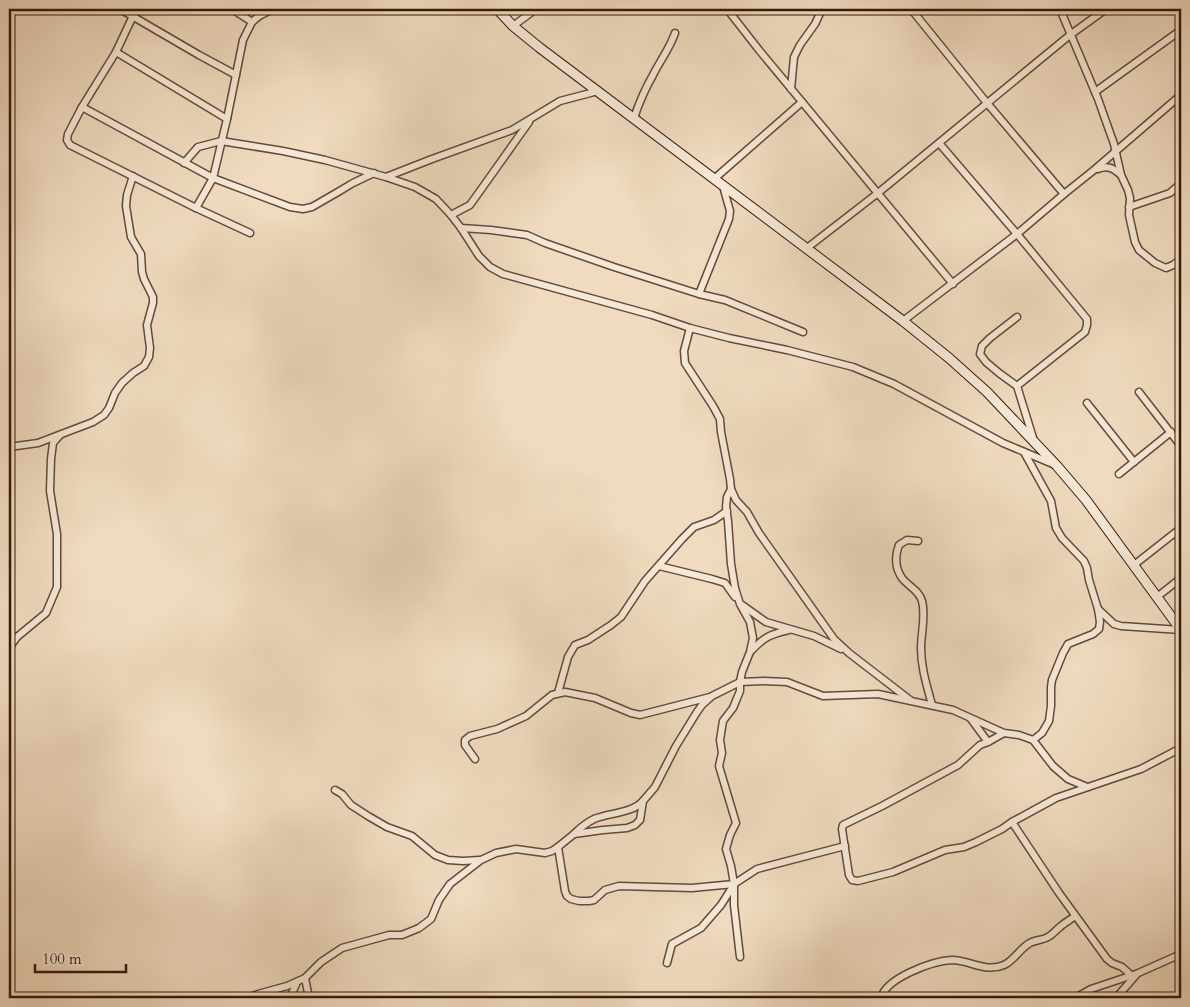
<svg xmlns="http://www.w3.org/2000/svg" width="1190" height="1007" font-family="Cardo,serif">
	<rect width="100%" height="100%" fill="#f0dbc0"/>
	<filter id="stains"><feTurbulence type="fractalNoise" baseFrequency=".004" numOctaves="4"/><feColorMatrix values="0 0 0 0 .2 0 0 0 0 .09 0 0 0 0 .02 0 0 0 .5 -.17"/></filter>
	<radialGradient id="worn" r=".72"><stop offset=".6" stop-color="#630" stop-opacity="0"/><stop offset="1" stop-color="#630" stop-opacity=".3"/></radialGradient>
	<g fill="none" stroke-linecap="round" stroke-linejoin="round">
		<g stroke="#654939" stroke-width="9">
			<g id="minor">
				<polyline points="120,9 199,55 236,75"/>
				<polyline points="139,9 133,16 116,52 82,107 68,134 67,140 70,145 196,208 250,233"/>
				<polyline points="232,9 252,22"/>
				<polyline points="727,9 759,50 953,284"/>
				<polyline points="911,9 987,103 1064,194"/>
				<polyline points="1060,9 1098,99 1114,144 1121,175 1128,190 1130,198 1129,215 1135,242 1139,250 1155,263 1166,268 1173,265 1181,259"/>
				<polyline points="513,26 536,9"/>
				<polyline points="116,52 227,119"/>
				<polyline points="791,89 794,57 800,45 815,24 822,9"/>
				<polyline points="1095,92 1181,30"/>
				<polyline points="82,107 213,178 290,207 303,209 312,207 338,192 353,183 374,173"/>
				<path d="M 634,118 C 639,103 645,89 653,75 C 660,61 670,48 675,33"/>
				<polyline points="939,143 1017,234 1087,319 1087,325 1085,332 1017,386"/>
				<polyline points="184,163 198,147 221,141 283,151 325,160 386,177 415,187 436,199 451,215 461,228 479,256 490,267 503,274 652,315 690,328 729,338 787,350 853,367 894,384 1003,443 1053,464"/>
				<path d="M 1098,169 C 1108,165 1113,168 1121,175"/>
				<polyline points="386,177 432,159 512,130 560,101 598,91"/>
				<polyline points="714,179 802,102"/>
				<polyline points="1129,207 1170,193 1181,183"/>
				<polyline points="196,208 213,178 227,119 243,40 252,22 259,16 273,9"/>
				<polyline points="451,215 470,205 529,122"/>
				<polyline points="461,228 491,230 527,235 545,243 614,267 699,294 725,300 803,332"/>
				<polyline points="807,248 878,193 1070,35 1106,9"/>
				<polyline points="699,294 729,219 730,211 723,186"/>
				<polyline points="1017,317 990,338 982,346 980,354 986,362 999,373 1017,386 1034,441"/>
				<polyline points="903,321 1017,234 1064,194 1094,170 1181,95"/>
				<polyline points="690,328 684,351 685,363 713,406 720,419 721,432 730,479 731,489 727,497 726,507 728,521 731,564 735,588 740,604 750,622 753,638 750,652 742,672 740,682 764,681 787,682 823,696 878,694 953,710 1004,733 1019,735 1033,740 1053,766 1068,779 1087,787"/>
				<polyline points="1139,392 1181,446"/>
				<polyline points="1087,403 1134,462"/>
				<polyline points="9,447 38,443 93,422 104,415 109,408 115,393 122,383 133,373 144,366 149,357 150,348 147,325 153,303 153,297 144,279 142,272 141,254 131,237 126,206 127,195 133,176"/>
				<polyline points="1024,452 1051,501 1056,528 1062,538 1084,561 1087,568 1089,580 1098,609 1100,622 1099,629 1093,634 1068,644 1063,653 1052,680 1051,687 1051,706 1049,721 1042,733 1033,740"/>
				<polyline points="1119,474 1171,432"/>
				<polyline points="731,489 736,500 747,512 759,533 834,639 849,653 910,700"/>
				<path d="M 918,541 L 907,540 L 899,545 C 895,556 895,568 902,578 C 909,587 919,590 922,601 C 926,615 921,634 921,648 C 921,668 927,686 932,705"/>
				<polyline points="1134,565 1181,528"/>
				<polyline points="659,566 712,579 725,583 735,597"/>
				<polyline points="1157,597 1181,578"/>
				<polyline points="742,605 766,622 814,636 841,649"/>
				<polyline points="1098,609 1114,624 1121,626 1181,630"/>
				<polyline points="9,648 17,637 46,613 57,587 57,534 50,491 51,459 53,443 60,435"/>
				<path d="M 751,651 C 763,638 770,634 789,630"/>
				<polyline points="558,693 568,657 575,645 588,640 611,625 621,617 645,581 682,539 694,527 714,520 727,511"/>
				<polyline points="971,719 988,742"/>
				<polyline points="1004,733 988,742 980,745 958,765 882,806 843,825 842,829 849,875 852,880 858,881 893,872 945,850 964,847 976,842 1002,829 1012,822 1056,798 1141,769 1181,748"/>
				<polyline points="475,759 465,745 465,740 470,736 497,729 526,716 552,695 565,692 595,698 631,713 640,715 710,697"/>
				<polyline points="335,790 342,794 351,805 368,816 387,827 412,836 435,855 448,860 463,861 479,860"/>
				<polyline points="1012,822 1059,893 1107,959 1112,963 1122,967 1131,975"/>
				<path d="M 574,834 C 580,828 586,823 594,819 C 609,813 633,813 643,801"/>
				<polyline points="740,957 734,905 734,884 731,866 726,849 730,835 736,823 719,766 722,753 720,740 723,721 733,708 740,691 740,682 712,696 702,705 697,712 676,746 655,787 643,801 640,820 635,825 627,828 603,830 574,834 558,847 565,891 567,896 571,899 579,901 589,901 594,900 605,890 619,886 692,888 734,884 757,869 845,846"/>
				<polyline points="667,963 672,944 701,928 721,905 733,886"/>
				<polyline points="305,978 309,998"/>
				<polyline points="247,998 258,994 287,986 305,978 321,962 342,948 389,935 402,935 419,928 431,919 439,900 450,884 481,860 496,853 516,849 545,853 552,851 558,847"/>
				<polyline points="290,998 297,982"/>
				<path d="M 881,998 C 886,978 932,961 952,960 C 970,960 985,973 1004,965 C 1014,961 1020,948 1030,943 C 1035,940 1043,940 1048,937 C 1052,935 1056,930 1060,927 C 1064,923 1070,920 1075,916"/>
				<polyline points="1075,998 1091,989 1136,974 1181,954"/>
				<polyline points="1116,998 1136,975"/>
			</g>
		</g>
		<g stroke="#37180c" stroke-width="11">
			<polyline id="secondary" points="497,9 513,26 540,48 903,321 949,358 987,392 1057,466 1086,500 1181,630"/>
		</g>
		<use href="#minor" stroke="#f5e8d6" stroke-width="6"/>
		<use href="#secondary" stroke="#f5e8d6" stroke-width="9"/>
	</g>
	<rect width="1190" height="1007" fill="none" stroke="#f0dbc0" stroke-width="30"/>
	<rect x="10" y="10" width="1170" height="987" fill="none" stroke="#37180c" stroke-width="2.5"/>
	<rect x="15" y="15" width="1160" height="977" fill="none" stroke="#37180c"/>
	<path d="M35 964v8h91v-8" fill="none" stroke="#37180c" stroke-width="2.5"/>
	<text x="42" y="964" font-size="15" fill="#37180c" stroke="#f5e8d6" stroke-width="4" paint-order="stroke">100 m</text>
	<rect width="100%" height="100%" filter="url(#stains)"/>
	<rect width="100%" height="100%" fill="url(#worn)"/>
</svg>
